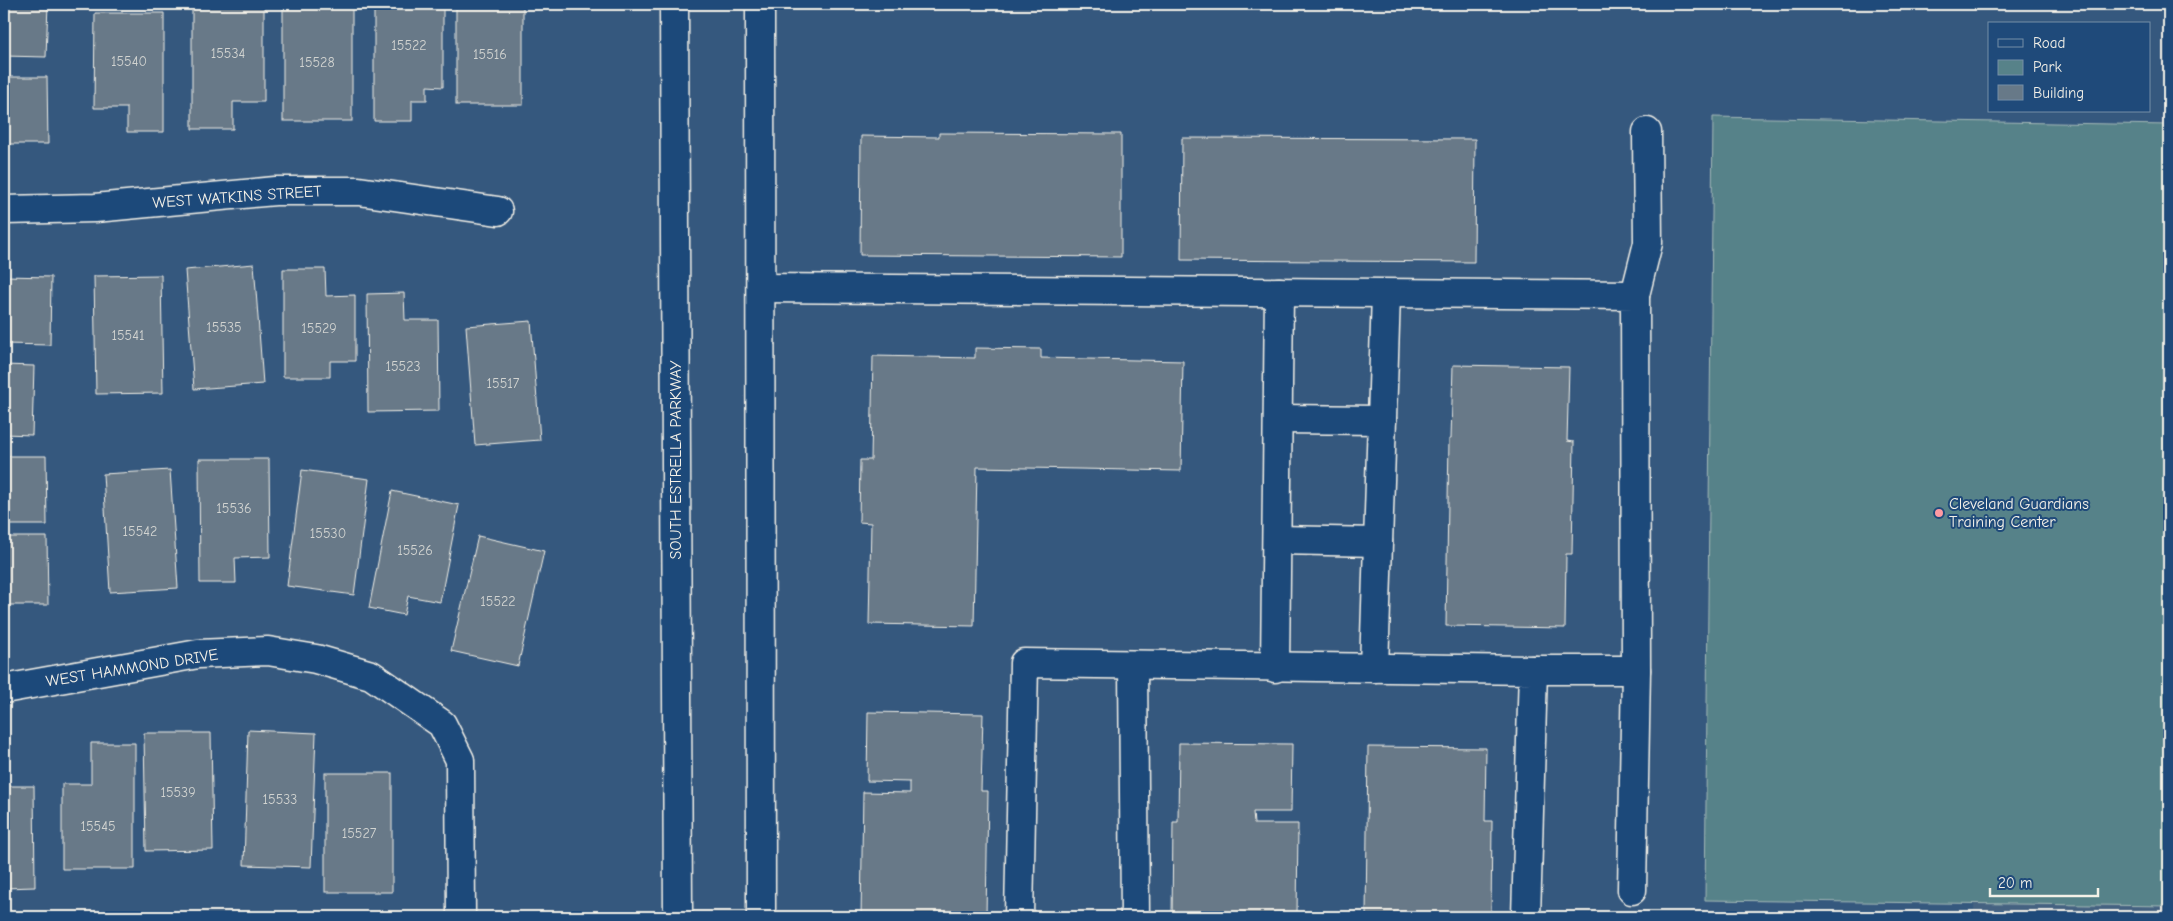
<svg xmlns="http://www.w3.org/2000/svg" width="2173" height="921" font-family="'Comic Neue',sans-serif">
	<rect width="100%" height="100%" fill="#35587e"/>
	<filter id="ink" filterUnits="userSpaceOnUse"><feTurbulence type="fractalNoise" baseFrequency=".02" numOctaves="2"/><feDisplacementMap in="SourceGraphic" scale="10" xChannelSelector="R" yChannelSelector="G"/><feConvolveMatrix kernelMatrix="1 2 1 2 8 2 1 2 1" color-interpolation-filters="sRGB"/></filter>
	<g filter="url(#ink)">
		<polygon fill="#446281" points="1974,903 2169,906 2169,917 1974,917"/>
		<polygon fill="#578289" stroke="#a6bab8" points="1713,117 2169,125 2169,906 1705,900"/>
		<g fill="#677988" stroke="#f4f1e8">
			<polygon points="4,4 48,4 46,57 4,56"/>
			<polygon points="192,4 264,4 264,102 233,102 233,129 192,129"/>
			<rect x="283" y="4" width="69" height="117"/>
			<polygon points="374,4 443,4 443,87 427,86 427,100 412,100 412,121 374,121"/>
			<rect x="456" y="4" width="67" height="101"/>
			<polygon points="95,13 164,13 164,132 127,132 127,108 94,108"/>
			<polygon points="4,77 47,77 48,144 4,144"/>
			<polygon points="939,133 1121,134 1121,257 860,255 861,136 939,137"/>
			<polygon points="1182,138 1475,139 1474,262 1181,260"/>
			<polygon points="254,264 263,384 194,389 185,270"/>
			<polygon points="283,269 325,269 326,296 355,295 355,361 330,361 330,377 283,377"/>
			<polygon points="161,275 163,393 96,394 94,276"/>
			<polygon points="4,276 51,277 50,345 4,344"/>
			<polygon points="404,293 405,320 438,320 439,411 368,412 367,294"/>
			<polygon points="531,321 540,440 475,445 466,326"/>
			<polygon points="975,348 1041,349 1041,358 1183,361 1181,471 977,467 974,626 869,624 871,523 859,522 860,460 871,460 873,356 975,358"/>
			<polygon points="4,365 34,366 32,435 4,434"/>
			<polygon points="1453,365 1569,367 1567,441 1574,442 1572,554 1566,554 1565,628 1446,626 1449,439 1451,439"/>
			<polygon points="4,456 46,456 47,525 4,525"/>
			<polygon points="199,459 269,459 270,557 235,558 236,583 200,583"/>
			<polygon points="170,470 178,588 110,592 103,474"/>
			<polygon points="302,470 369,479 354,595 287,586"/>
			<polygon points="392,491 459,505 440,602 408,596 404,615 369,608"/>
			<polygon points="478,536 544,551 518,666 451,651"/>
			<polygon points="4,537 47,537 48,605 4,605"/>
			<polygon points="868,712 983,714 981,791 988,791 986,917 861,917 863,792 910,793 910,782 867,781"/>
			<polygon points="248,730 316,733 311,867 244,865"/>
			<polygon points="144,733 211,733 213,850 146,851"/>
			<polygon points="91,743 135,743 135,869 62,869 62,784 91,784"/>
			<polygon points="1179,743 1292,744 1291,812 1253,812 1254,824 1298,824 1297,917 1172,917 1173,822 1178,822"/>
			<polygon points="1368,747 1486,748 1485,821 1492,821 1491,917 1366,917"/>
			<rect x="325" y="773" width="67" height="119"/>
			<polygon points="4,786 34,786 35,887 4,888"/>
		</g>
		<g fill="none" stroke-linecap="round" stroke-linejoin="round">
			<g stroke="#f4f1e8" stroke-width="31">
				<g id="minor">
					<polyline points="4,210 95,208 275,191 359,191 498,211"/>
					<polyline points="761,288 1635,295 1636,670 1533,670"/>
					<polyline points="1635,295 1648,243 1647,132"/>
					<polyline points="1278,419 1382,420"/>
					<polyline points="1277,540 1378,542"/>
					<polyline points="1133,666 1135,917"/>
					<polyline points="1275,668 1279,292"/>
					<polyline points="1374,668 1386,294"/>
					<polyline points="4,689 198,654 268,651 316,659 371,675 442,724 460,760 461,917"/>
					<polyline points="1632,890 1636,670"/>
					<polyline points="1019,917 1024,663 1533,670 1526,917"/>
				</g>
			</g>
			<g stroke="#f4f1e8" stroke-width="31">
				<g id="major">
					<polyline points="674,4 678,917"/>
					<polyline points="760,4 761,917"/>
				</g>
			</g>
			<use href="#minor" stroke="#1f4a7a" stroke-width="28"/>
			<use href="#major" stroke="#1f4a7a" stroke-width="28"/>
		</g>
	</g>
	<circle fill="#ff9aa2" stroke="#1f4a7a" stroke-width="2" cx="1939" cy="513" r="5"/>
	<g text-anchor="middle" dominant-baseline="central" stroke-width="4" stroke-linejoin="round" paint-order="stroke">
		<g font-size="14" fill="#d1d3d0">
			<text x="409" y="45">15522</text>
			<text x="228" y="53">15534</text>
			<text x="490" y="54">15516</text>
			<text x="129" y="61">15540</text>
			<text x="317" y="62">15528</text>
			<text x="224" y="327">15535</text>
			<text x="319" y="328">15529</text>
			<text x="128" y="335">15541</text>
			<text x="403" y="366">15523</text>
			<text x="503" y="383">15517</text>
			<text x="234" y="508">15536</text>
			<text x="140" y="531">15542</text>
			<text x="328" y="533">15530</text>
			<text x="415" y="550">15526</text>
			<text x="498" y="601">15522</text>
			<text x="178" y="792">15539</text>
			<text x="280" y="799">15533</text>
			<text x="98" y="826">15545</text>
			<text x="359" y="833">15527</text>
		</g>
		<g font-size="16" fill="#f4f1e8" stroke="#1f4a7a">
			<text transform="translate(237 197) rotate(-4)">WEST WATKINS STREET</text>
			<text transform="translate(676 460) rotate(-90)">SOUTH ESTRELLA PARKWAY</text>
			<text transform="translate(132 668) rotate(-9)">WEST HAMMOND DRIVE</text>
		</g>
		<g font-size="16" fill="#f4f1e8" stroke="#1f4a7a" text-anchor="start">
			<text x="1949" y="504">Cleveland Guardians<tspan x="1949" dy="18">Training Center</tspan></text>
		</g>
	</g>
	<rect width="2173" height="921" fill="none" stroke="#1f4a7a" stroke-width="20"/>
	<rect x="10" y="10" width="2153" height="901" fill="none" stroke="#f4f1e8" stroke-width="2" filter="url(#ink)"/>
	<rect x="1988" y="22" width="162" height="90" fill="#1f4a7a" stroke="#748da6"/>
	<rect x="1998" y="39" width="25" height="8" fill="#1f4a7a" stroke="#748da6"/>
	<text x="2033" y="48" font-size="15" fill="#f4f1e8">Road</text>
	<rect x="1998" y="60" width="25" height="15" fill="#578289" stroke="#748da6"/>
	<text x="2033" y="72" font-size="15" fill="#f4f1e8">Park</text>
	<rect x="1998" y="85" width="25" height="15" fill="#677988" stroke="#748da6"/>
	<text x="2033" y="98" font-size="15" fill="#f4f1e8">Building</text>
	<path d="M1990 888v8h108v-8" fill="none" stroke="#f4f1e8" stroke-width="2.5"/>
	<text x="1998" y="888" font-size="15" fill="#f4f1e8" stroke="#1f4a7a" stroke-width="4" paint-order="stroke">20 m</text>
</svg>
